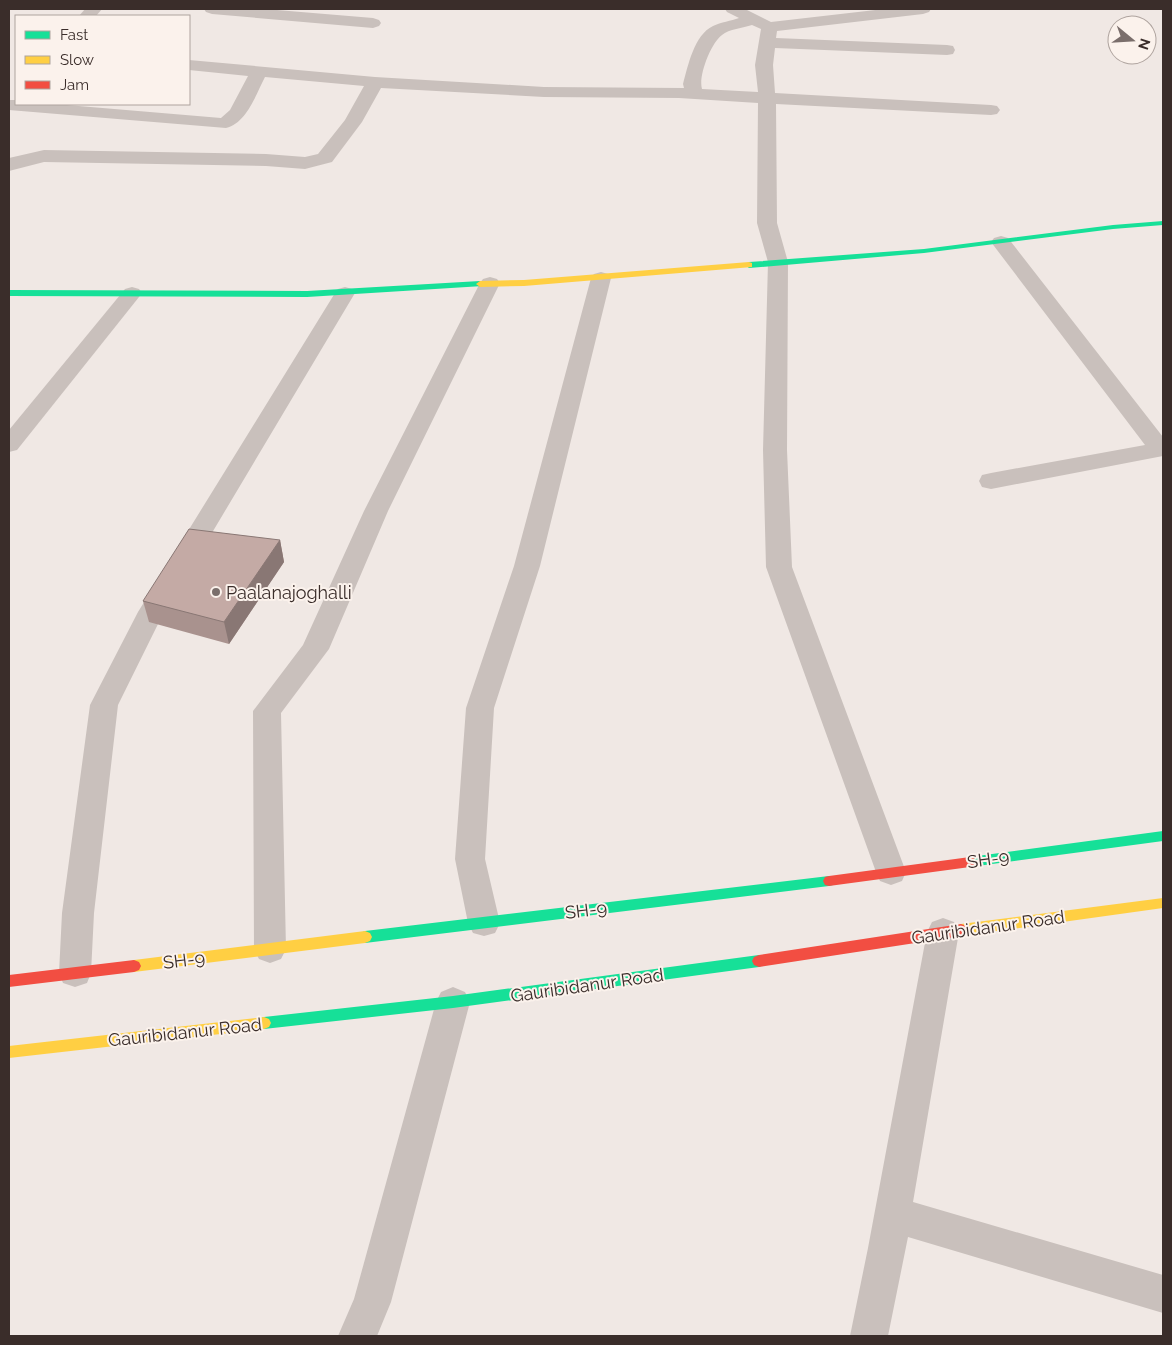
<svg xmlns="http://www.w3.org/2000/svg" width="1172" height="1345" font-family="Raleway,sans-serif">
	<rect width="100%" height="100%" fill="#f0e8e4"/>
	<g fill="none" stroke-linecap="round" stroke-linejoin="round">
		<g fill="#c9c0bc" fill-rule="evenodd">
			<polygon points="85,9 102,9 96,16 79,16"/>
			<polygon points="204,9 265,9 373,18 379,20 381,23 379,26 373,28 212,14 206,12"/>
			<path d="M 725,9 L 745,9 L 771,22 L 884,9 L 931,9 L 929,12 L 923,14 L 777,31 L 776,38 L 947,45 L 953,46 L 955,50 L 953,54 L 947,55 L 775,48 L 773,65 L 775,93 L 991,105 L 997,106 L 1000,110 L 997,114 L 991,115 L 776,104 L 777,223 L 788,262 L 787,450 L 792,567 L 906,872 L 902,881 L 891,885 L 880,881 L 876,872 L 766,567 L 763,450 L 768,262 L 757,223 L 758,103 L 679,98 L 544,97 L 381,88 L 362,122 L 332,162 L 305,169 L 266,166 L 44,162 L 9,171 L 9,158 L 44,150 L 266,154 L 305,157 L 318,154 L 345,120 L 364,86 L 265,77 C 256,94 247,123 226,128 L 9,110 L 9,100 L 16,100 L 16,104 L 55,104 L 221,118 L 230,110 L 248,76 L 189,70 L 189,60 L 375,77 L 544,87 L 684,88 L 683,84 C 688,66 694,35 713,26 C 721,22 731,21 739,18 L 727,12 ZM 752,25 L 761,29 L 755,65 L 758,92 L 702,89 C 698,76 711,43 722,35 C 729,29 743,28 752,25 Z"/>
			<polygon points="1001,236 1008,238 1163,437 1163,456 991,489 982,487 979,481 982,475 991,473 1145,445 991,242 994,238"/>
			<polygon points="601,272 608,274 611,278 540,566 494,708 485,859 500,923 495,933 484,936 473,933 468,923 455,859 466,708 514,566 591,278 594,274"/>
			<polygon points="490,277 497,279 500,283 388,511 329,649 281,713 286,949 281,959 270,963 259,959 254,949 253,711 303,645 364,511 480,283 483,279"/>
			<polygon points="132,287 139,289 142,293 139,297 17,450 9,452 9,430 125,289"/>
			<polygon points="345,287 352,289 355,293 160,620 118,705 94,913 91,973 87,983 75,987 63,983 59,973 62,913 90,705 138,612 335,293 338,289"/>
			<polygon points="943,918 954,922 959,932 913,1202 1163,1275 1163,1313 908,1237 888,1336 850,1336 868,1248 927,932 932,922"/>
			<polygon points="453,987 465,992 470,1002 391,1302 377,1336 338,1336 354,1299 436,1002 441,992"/>
		</g>
		<g fill="#16e098" fill-rule="evenodd">
			<polygon points="1163,221 1163,225 1113,229 924,253 749,268 745,265 749,262 924,249 1113,225"/>
			<polygon points="480,281 483,282 483,286 307,297 9,296 9,290 307,291"/>
			<polygon points="1163,831 1163,841 970,867 966,866 964,862 966,858 970,857"/>
			<polygon points="829,876 833,877 835,881 833,885 829,886 365,943 360,941 358,937 360,933 365,931"/>
			<polygon points="759,955 764,957 766,961 764,965 759,967 453,1008 264,1029 259,1027 257,1023 259,1019 264,1017 453,996"/>
		</g>
		<g fill="#ffcf43" fill-rule="evenodd">
			<polygon points="749,262 752,263 752,267 524,286 480,287 476,284 480,281 524,280"/>
			<polygon points="1163,898 1163,908 961,936 956,934 954,930 956,926 961,924"/>
			<polygon points="365,931 370,933 372,937 370,941 365,943 134,972 129,970 127,966 129,962 134,960"/>
			<polygon points="264,1017 269,1019 271,1023 269,1027 264,1029 9,1058 9,1046"/>
		</g>
		<g fill="#f24e42" fill-rule="evenodd">
			<polygon points="970,857 974,858 976,862 974,866 970,867 829,886 825,885 823,881 825,877 829,876"/>
			<polygon points="961,924 966,926 968,930 966,934 961,936 759,967 754,965 752,961 754,957 759,955"/>
			<polygon points="134,960 139,962 141,966 139,970 134,972 9,987 9,975"/>
		</g>
	</g>
	<polygon fill="#a9928e" points="280,540 284,562 229,644 149,622 143,601"/>
	<polygon fill="#897774" points="280,540 284,562 229,644 224,622"/>
	<polygon fill="#c4aaa5" stroke="#897774" points="189,529 280,540 224,622 143,601"/>
	<circle fill="#7a6e6b" stroke="#fbf2ec" stroke-width="2" cx="216" cy="592" r="5"/>
	<g text-anchor="middle" dominant-baseline="central" stroke-width="4" stroke-linejoin="round" paint-order="stroke">
		<g font-size="18" fill="#3a2d2a" stroke="#fbf2ec" text-anchor="start">
			<text x="226" y="592">Paalanajoghalli</text>
		</g>
		<g font-size="18" fill="#3a2d2a" stroke="#fbf2ec">
			<text transform="translate(988 859) rotate(-8)">SH-9</text>
			<text transform="translate(586 910) rotate(-7)">SH-9</text>
			<text transform="translate(988 927) rotate(-8)">Gauribidanur Road</text>
			<text transform="translate(184 960) rotate(-7)">SH-9</text>
			<text transform="translate(587 985) rotate(-8)">Gauribidanur Road</text>
			<text transform="translate(185 1032) rotate(-6)">Gauribidanur Road</text>
		</g>
	</g>
	<rect width="1172" height="1345" fill="none" stroke="#3a2d2a" stroke-width="20"/>
	<rect x="15" y="15" width="175" height="90" fill="#fbf2ec" stroke="#aea39e"/>
	<rect x="25" y="31" width="25" height="8" fill="#16e098" stroke="#aea39e"/>
	<text x="60" y="40" font-size="15" fill="#3a2d2a">Fast</text>
	<rect x="25" y="56" width="25" height="8" fill="#ffcf43" stroke="#aea39e"/>
	<text x="60" y="65" font-size="15" fill="#3a2d2a">Slow</text>
	<rect x="25" y="81" width="25" height="8" fill="#f24e42" stroke="#aea39e"/>
	<text x="60" y="90" font-size="15" fill="#3a2d2a">Jam</text>
	<g transform="translate(1132 40) rotate(108)"><circle r="24" fill="#fbf2ec" stroke="#aea39e"/>
	<path d="M0-4L9 19L0 12L-9 19Z" fill="#7a6e6b"/>
	<text y="-8" font-size="14" font-weight="bold" text-anchor="middle" fill="#3a2d2a">N</text>
	</g>
</svg>
